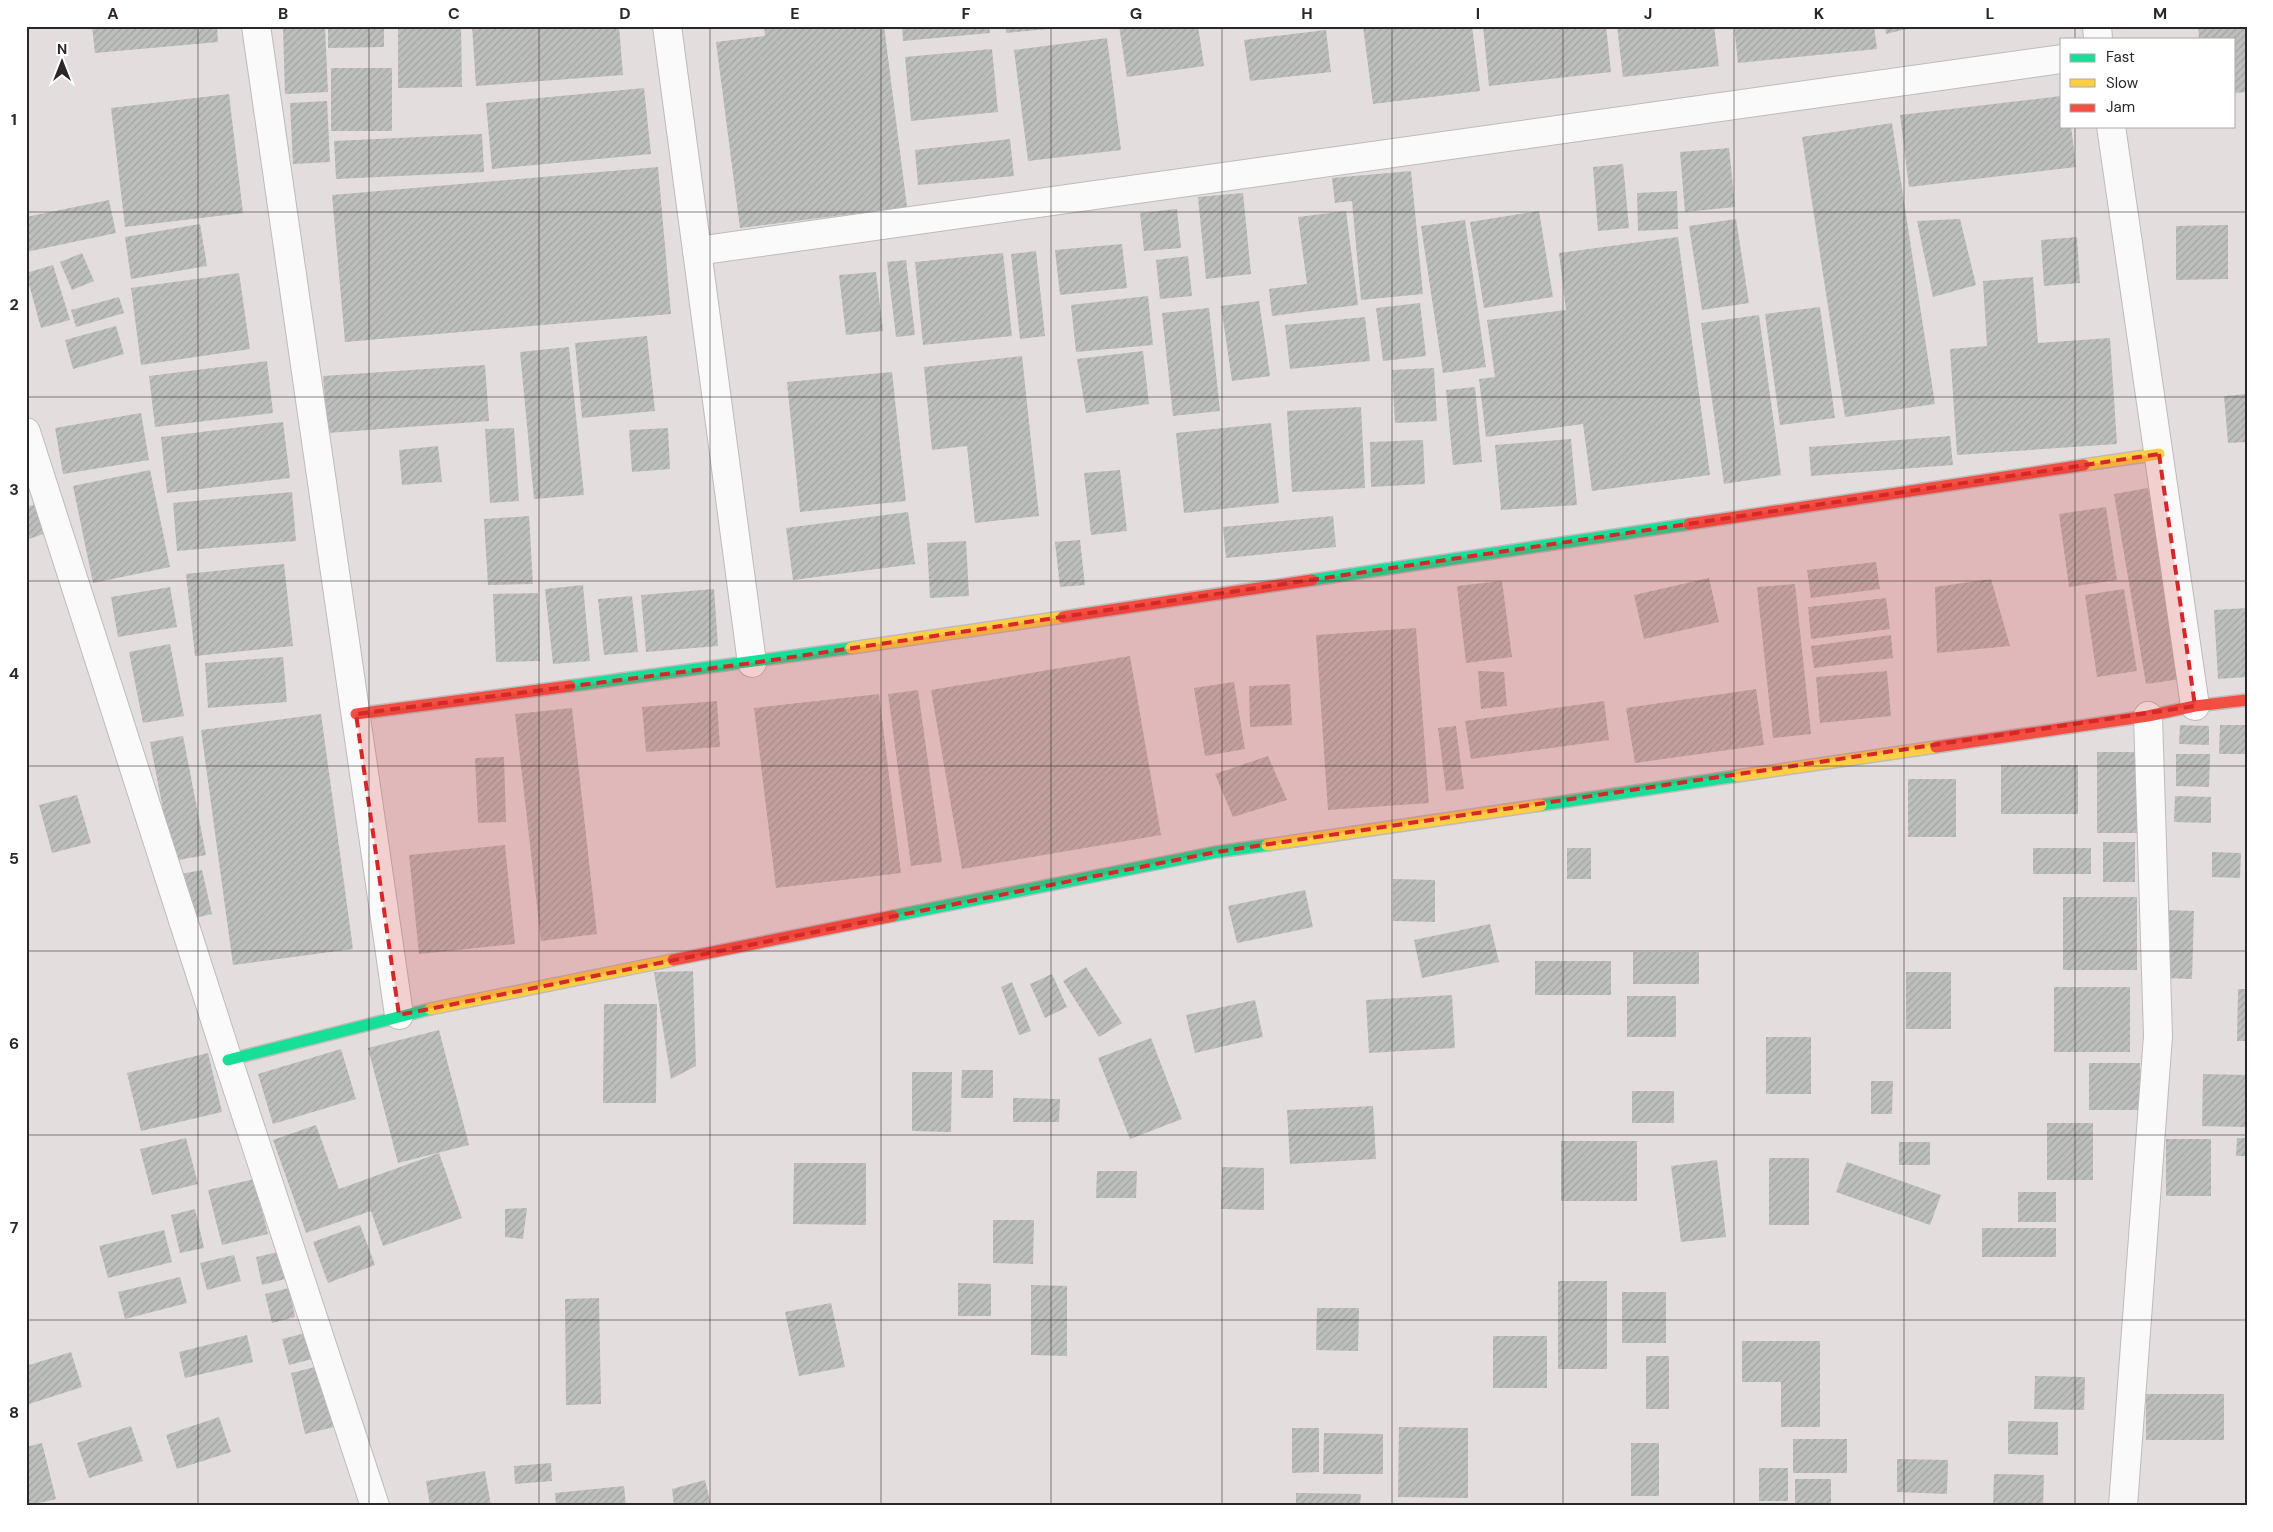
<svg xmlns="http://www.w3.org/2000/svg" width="2273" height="1532" font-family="'DM Sans',sans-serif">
	<defs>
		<pattern id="building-hatch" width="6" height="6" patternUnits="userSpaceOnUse" patternTransform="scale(1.25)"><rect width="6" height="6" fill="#bdbfbc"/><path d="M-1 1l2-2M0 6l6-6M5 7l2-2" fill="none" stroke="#a3a4a2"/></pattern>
	</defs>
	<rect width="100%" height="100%" fill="#e4ddde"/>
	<g fill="url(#building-hatch)">
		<polygon points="92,26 217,26 218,42 95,53"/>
		<polygon points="328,26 384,26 384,47 328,48"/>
		<polygon points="398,26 461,26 462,87 398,88"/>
		<polygon points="472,26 619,26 623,75 476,86"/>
		<polygon points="764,26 884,26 907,207 740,228 716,42 765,36"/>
		<polygon points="902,26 989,26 990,33 903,41"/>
		<polygon points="1006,26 1059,26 1059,28 1006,33"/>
		<polygon points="1119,26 1198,26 1204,66 1127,77"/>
		<polygon points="1363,26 1472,26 1480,91 1373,104"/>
		<polygon points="1483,26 1606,26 1611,72 1489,86"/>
		<polygon points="1617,26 1714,26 1719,66 1623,77"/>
		<polygon points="1734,26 1874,26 1877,49 1738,63"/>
		<polygon points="1885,26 1915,26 1915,27 1886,34"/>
		<polygon points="2198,26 2247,26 2247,92 2234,93 2234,39 2199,39"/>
		<polygon points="325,27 328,92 285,94 283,28"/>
		<polygon points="1326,30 1331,72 1250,81 1244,40"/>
		<polygon points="1107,38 1121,150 1028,161 1014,50"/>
		<polygon points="992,49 998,112 911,121 905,57"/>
		<rect x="331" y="68" width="61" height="63"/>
		<polygon points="644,88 651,154 492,169 486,103"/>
		<polygon points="229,94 243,213 125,227 111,108"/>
		<polygon points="2062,96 2062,126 2071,126 2076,167 1909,187 1900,115"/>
		<polygon points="327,101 330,162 293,164 290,103"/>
		<polygon points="1892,123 1935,404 1845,417 1802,137"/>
		<polygon points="482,134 484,172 336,179 334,141"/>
		<polygon points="1010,139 1014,176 918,185 915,150"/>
		<polygon points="1729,148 1735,207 1685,212 1680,152"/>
		<polygon points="1623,164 1629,228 1598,231 1593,167"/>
		<polygon points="658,167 671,314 345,342 332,195"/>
		<polygon points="1411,171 1423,294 1361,300 1352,201 1335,203 1332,178"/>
		<polygon points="1677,191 1678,229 1638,231 1637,193"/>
		<polygon points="1243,193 1251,274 1206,279 1198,197"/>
		<polygon points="109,200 116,233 26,252 26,217"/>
		<polygon points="1177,209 1181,248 1144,251 1140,213"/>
		<polygon points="1346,211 1358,305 1272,316 1269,289 1307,284 1298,217"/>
		<polygon points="1539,211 1553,297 1484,308 1470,222"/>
		<polygon points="1736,219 1749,303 1702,310 1689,226"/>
		<polygon points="1960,219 1976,285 1933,297 1917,221"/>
		<polygon points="1465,220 1486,367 1443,373 1421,226"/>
		<polygon points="200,224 207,266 131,279 125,237"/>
		<polygon points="2228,225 2228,279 2176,280 2176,226"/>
		<polygon points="1678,237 1710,475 1592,491 1583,424 1486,437 1479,379 1495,377 1487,320 1566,310 1559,253"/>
		<polygon points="2077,237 2080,283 2044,286 2041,240"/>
		<polygon points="1122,244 1127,288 1060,295 1055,250"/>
		<polygon points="1036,251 1045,336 1020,339 1011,254"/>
		<polygon points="82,253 94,281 72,290 60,262"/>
		<polygon points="1003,253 1012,336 923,345 915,262"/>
		<polygon points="1188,256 1192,296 1160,299 1156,260"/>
		<polygon points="906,260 915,335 896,337 887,262"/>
		<polygon points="53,265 70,320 41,328 26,273"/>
		<polygon points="876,272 883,331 846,335 839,275"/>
		<polygon points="239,273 250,349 141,365 131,288"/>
		<polygon points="2033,277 2038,343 2110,338 2117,444 1957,455 1950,349 1987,346 1983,281"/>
		<polygon points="1148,296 1153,345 1076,352 1071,305"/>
		<polygon points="119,297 124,313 76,327 71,310"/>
		<polygon points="1259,301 1270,376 1232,381 1221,306"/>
		<polygon points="1420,303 1426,356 1383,361 1376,308"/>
		<polygon points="1820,307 1835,418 1780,425 1765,314"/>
		<polygon points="1209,308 1220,411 1173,416 1162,313"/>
		<polygon points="1759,315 1781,475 1724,484 1701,323"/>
		<polygon points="1365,317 1370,361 1290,369 1285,325"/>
		<polygon points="116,326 124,354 73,369 65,340"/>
		<polygon points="647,336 655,411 582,418 575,343"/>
		<polygon points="569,347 584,495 534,499 520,352"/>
		<polygon points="1143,351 1149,404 1086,413 1077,359"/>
		<polygon points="1022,356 1039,516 975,523 967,446 932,450 924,367"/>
		<polygon points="267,361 273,413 155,427 149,376"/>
		<polygon points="485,365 489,421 328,433 323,376"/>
		<polygon points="1434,368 1437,421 1395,423 1392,370"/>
		<polygon points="892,372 906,501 800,512 787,382"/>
		<polygon points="1475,387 1482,462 1453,465 1446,390"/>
		<polygon points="2247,394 2247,442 2228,443 2224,396"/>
		<polygon points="1361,407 1365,488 1292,492 1287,411"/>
		<polygon points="141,413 149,460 63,474 55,428"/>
		<polygon points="283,422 290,478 167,493 161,437"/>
		<polygon points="1271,423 1279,503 1184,513 1176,433"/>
		<polygon points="514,428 519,501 490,503 485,429"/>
		<polygon points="668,428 670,469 632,472 629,430"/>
		<polygon points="1950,436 1953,465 1811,476 1809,447"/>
		<polygon points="1571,439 1577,505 1501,510 1495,445"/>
		<polygon points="1423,440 1425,484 1371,487 1370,442"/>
		<polygon points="438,446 442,482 402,485 399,450"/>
		<polygon points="150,470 170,567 93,583 73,486"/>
		<polygon points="1120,470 1127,531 1091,535 1084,473"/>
		<polygon points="2148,488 2181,679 2146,684 2114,494"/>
		<polygon points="292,492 296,541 177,551 173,503"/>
		<polygon points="39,503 49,532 26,540 26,507"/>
		<polygon points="2106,507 2117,580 2069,587 2059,514"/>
		<polygon points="908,512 915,564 793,580 786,528"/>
		<polygon points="529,516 533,584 488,585 484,519"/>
		<polygon points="1333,516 1336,547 1226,558 1223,527"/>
		<polygon points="1080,540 1085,585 1060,587 1055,542"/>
		<polygon points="966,541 969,596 930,598 927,543"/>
		<polygon points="1876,562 1880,589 1811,598 1807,570"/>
		<polygon points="284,564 293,646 195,656 186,574"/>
		<polygon points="1709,578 1719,622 1644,639 1634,595"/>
		<polygon points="1991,579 2010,646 1937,653 1935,587"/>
		<polygon points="1502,581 1512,657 1466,663 1457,586"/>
		<polygon points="1795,584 1811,734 1773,738 1757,587"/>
		<polygon points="583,585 590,661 553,664 545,589"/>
		<polygon points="170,587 177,627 118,637 111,597"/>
		<polygon points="714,589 718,646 646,652 641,595"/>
		<polygon points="2124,589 2137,671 2097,677 2085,595"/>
		<polygon points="538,593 540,661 496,662 493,594"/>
		<polygon points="632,596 638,652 604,655 598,599"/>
		<polygon points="1886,598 1890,629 1811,639 1808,607"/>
		<polygon points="2247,608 2247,677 2218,679 2214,610"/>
		<polygon points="1416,628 1429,803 1328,810 1316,635"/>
		<polygon points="1891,635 1893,658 1814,668 1811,646"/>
		<polygon points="170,644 184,716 143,723 129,652"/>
		<polygon points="1130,656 1161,835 962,869 931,690"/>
		<polygon points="283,657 287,702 208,708 205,663"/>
		<polygon points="1478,671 1504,672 1507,706 1481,709"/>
		<polygon points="1887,671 1891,716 1820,723 1816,677"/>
		<polygon points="1234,682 1245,749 1205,756 1194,688"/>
		<polygon points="1290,684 1292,725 1250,727 1249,686"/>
		<polygon points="1756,689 1764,745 1635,763 1626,708"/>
		<polygon points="918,690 942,862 911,866 888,694"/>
		<polygon points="879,694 901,873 776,888 754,708"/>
		<polygon points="717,701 720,747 646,752 642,707"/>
		<polygon points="1604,701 1609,740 1471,759 1465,721"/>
		<polygon points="572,708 597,934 541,941 515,714"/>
		<polygon points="321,714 353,949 233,965 201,730"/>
		<polygon points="2180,725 2209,726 2209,745 2179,744"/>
		<polygon points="2220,725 2247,725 2247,754 2219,754"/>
		<polygon points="1456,726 1464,789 1446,791 1438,728"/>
		<polygon points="183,736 206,855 173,861 150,742"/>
		<rect x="2097" y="752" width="43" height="81"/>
		<polygon points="2176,754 2210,754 2209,787 2176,786"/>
		<polygon points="1268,756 1287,800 1233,817 1215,774"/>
		<polygon points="504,757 506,822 478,823 475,758"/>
		<rect x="2001" y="765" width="77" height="49"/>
		<rect x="1908" y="779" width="48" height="58"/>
		<polygon points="77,795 91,843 52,853 39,805"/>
		<polygon points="2175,796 2211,797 2211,823 2174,822"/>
		<rect x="2103" y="842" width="32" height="40"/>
		<polygon points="505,845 515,944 419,954 409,855"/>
		<rect x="1567" y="848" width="24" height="31"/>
		<rect x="2033" y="848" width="58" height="26"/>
		<polygon points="2212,852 2241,853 2240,878 2212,877"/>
		<polygon points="202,870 212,914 190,919 180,874"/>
		<polygon points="1393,879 1435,880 1435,922 1393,921"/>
		<polygon points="1305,890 1313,927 1237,943 1228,906"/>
		<rect x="2063" y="897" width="74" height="73"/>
		<polygon points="2165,910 2194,911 2192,979 2163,978"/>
		<polygon points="1490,924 1499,962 1422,978 1414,940"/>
		<rect x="1633" y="952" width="66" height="32"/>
		<rect x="1535" y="961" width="76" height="34"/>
		<polygon points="1086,967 1122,1023 1099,1037 1063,981"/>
		<polygon points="693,971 696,1066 671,1079 654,972"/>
		<rect x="1906" y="972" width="45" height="57"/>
		<polygon points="1052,974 1067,1007 1045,1018 1030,984"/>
		<polygon points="1012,982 1031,1031 1019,1035 1001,987"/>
		<rect x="2054" y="987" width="76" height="65"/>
		<polygon points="2238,989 2247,989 2247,1041 2237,1041"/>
		<polygon points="1452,995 1455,1048 1369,1053 1366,1000"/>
		<rect x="1627" y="996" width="49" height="41"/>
		<polygon points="1255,1000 1263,1037 1195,1053 1186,1015"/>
		<polygon points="604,1004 657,1004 656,1103 603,1103"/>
		<polygon points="439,1030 469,1145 398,1163 368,1048"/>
		<rect x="1766" y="1037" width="45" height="57"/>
		<polygon points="1151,1038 1182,1119 1130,1139 1098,1058"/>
		<polygon points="341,1049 356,1099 273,1124 258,1074"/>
		<polygon points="208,1053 222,1112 141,1131 127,1073"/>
		<rect x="2089" y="1063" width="51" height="47"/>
		<polygon points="962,1070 993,1070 993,1098 961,1098"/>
		<polygon points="912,1072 952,1072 951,1132 912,1131"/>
		<polygon points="2203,1074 2247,1075 2247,1127 2202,1126"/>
		<polygon points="1871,1081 1893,1081 1892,1114 1871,1114"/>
		<rect x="1632" y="1091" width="42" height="32"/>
		<polygon points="1013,1098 1060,1099 1059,1122 1013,1122"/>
		<polygon points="1373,1106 1376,1159 1290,1164 1287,1110"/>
		<rect x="2047" y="1123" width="46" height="57"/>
		<polygon points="316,1125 339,1189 439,1153 462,1218 383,1246 371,1211 306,1233 273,1140"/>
		<polygon points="186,1138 198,1184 152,1195 140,1149"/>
		<polygon points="2237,1138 2247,1138 2247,1156 2236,1156"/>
		<rect x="2166" y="1139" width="45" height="57"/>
		<rect x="1561" y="1141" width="76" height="60"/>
		<rect x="1899" y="1142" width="31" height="23"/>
		<rect x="1769" y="1158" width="40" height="67"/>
		<polygon points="1717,1160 1726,1237 1681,1242 1671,1166"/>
		<polygon points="1847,1162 1941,1195 1930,1225 1836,1192"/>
		<polygon points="794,1163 866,1163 866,1225 793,1224"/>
		<polygon points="1222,1167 1264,1168 1264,1210 1221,1209"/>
		<polygon points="1097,1171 1137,1171 1136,1198 1096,1198"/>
		<polygon points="254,1179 268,1234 222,1245 208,1190"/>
		<rect x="2018" y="1192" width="38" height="30"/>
		<polygon points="527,1208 523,1239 505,1237 505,1209"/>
		<polygon points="195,1209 204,1248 180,1253 171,1215"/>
		<polygon points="993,1220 1034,1220 1033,1264 993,1263"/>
		<polygon points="360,1225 375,1265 328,1283 313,1242"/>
		<rect x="1982" y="1228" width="74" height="29"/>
		<polygon points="164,1230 172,1262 108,1278 99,1246"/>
		<polygon points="283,1251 289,1278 262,1285 256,1257"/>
		<polygon points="234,1255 241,1281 207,1290 200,1263"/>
		<polygon points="180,1277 187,1303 125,1319 118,1292"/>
		<rect x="1558" y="1281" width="49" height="88"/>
		<polygon points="958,1283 991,1284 991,1316 958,1316"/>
		<polygon points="1031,1285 1067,1286 1067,1356 1031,1355"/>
		<polygon points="289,1288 295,1317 272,1323 265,1294"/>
		<rect x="1622" y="1292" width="44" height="51"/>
		<polygon points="599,1298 601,1404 566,1405 565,1299"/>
		<polygon points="831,1303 845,1367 799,1376 785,1312"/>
		<polygon points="1317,1308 1359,1308 1358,1351 1316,1350"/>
		<polygon points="310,1332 316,1358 289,1365 282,1339"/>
		<polygon points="247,1335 253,1362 185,1378 179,1352"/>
		<rect x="1493" y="1336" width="54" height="52"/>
		<polygon points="1742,1341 1820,1341 1820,1427 1781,1427 1781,1382 1742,1382"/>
		<polygon points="71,1352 82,1387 29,1404 26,1396 26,1366"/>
		<rect x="1646" y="1356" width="23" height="53"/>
		<polygon points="319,1366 334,1427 305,1434 291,1373"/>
		<polygon points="2035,1376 2085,1377 2084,1410 2034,1409"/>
		<rect x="2146" y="1394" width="78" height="46"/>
		<polygon points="219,1417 231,1452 177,1469 166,1435"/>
		<polygon points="2008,1421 2058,1422 2058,1455 2008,1454"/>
		<polygon points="131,1426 143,1461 89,1478 77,1443"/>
		<polygon points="1399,1427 1468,1428 1468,1498 1398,1497"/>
		<polygon points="1292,1428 1319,1428 1319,1472 1292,1473"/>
		<polygon points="1324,1433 1383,1434 1383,1474 1323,1474"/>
		<rect x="1793" y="1439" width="54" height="34"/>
		<polygon points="42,1443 56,1499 26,1506 26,1447"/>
		<rect x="1631" y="1443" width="28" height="53"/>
		<polygon points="1897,1459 1948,1460 1947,1494 1897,1492"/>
		<polygon points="551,1463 552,1481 515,1484 514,1466"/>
		<rect x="1759" y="1468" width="29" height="33"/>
		<polygon points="485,1471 491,1506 430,1506 426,1481"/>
		<polygon points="1994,1474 2044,1475 2043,1506 1993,1506"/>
		<rect x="1795" y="1479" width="36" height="26"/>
		<polygon points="705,1480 711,1506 674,1506 672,1489"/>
		<polygon points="624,1486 626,1506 556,1506 555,1493"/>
		<polygon points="1296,1493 1361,1494 1360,1506 1296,1506"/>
	</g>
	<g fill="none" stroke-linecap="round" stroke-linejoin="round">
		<g stroke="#bfbabb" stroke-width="30">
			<g id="street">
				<polyline points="256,26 399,1015"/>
				<polyline points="667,26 752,663"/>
				<polyline points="2097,26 2098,39"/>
				<polyline points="2111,126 2195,706"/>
				<polyline points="697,251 2062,59"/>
				<polyline points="26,432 228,1060 375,1506"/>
				<polyline points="2123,1506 2158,1036 2148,716"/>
			</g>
		</g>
		<g stroke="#bfbabb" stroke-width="14">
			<g id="fast">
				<polyline points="1312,580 1689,524"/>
				<polyline points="570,686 851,648"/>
				<polyline points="1541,805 1737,776"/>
				<polyline points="893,916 1216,852 1267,845"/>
				<polyline points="228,1060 430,1009"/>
			</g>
		</g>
		<g stroke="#bfbabb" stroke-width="14">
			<g id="slow">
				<polyline points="2084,465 2159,454"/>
				<polyline points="851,648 1063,617"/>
				<polyline points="1737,776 1936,747"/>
				<polyline points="1267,845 1541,805"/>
				<polyline points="430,1009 673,960"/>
			</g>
		</g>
		<g stroke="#bfbabb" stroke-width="14">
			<g id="jam">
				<polyline points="1689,524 2084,465"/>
				<polyline points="1063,617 1312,580"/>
				<polyline points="356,714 570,686"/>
				<polyline points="1936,747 2148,716 2195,706 2247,700"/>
				<polyline points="673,960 893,916"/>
			</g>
		</g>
		<use href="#street" stroke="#fbfafa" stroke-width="28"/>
		<use href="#fast" stroke="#16e098" stroke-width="11"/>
		<use href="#slow" stroke="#ffcf43" stroke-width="11"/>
		<use href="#jam" stroke="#f24e42" stroke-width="11"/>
	</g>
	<path fill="#d62828" fill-opacity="0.2" stroke="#d62828" stroke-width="4" stroke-dasharray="10 6" stroke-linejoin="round" d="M 2159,454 L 2195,706 L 1216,852 L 399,1015 L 356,714 L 752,663 Z"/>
	<path fill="none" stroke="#2b2728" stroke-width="1" stroke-opacity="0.55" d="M 198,26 L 198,1506M 369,26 L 369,1506M 539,26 L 539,1506M 710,26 L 710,1506M 881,26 L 881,1506M 1051,26 L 1051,1506M 1222,26 L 1222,1506M 1392,26 L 1392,1506M 1563,26 L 1563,1506M 1734,26 L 1734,1506M 1904,26 L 1904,1506M 2075,26 L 2075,39M 2075,126 L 2075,1506M 26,212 L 2247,212M 26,397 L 2247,397M 26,581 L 2247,581M 26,766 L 2247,766M 26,951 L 2247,951M 26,1135 L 2247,1135M 26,1320 L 2247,1320"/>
	<rect width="2273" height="1532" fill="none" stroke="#ffffff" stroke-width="55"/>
	<rect x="2060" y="38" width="175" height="90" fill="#ffffff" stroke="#aaa9a9"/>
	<rect x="2070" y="54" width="25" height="8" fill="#16e098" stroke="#aaa9a9"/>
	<text x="2106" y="62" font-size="15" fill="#2b2728">Fast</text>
	<rect x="2070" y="79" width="25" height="8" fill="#ffcf43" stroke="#aaa9a9"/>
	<text x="2106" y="88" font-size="15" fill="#2b2728">Slow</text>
	<rect x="2070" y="104" width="25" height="8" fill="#f24e42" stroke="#aaa9a9"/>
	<text x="2106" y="112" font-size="15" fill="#2b2728">Jam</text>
	<g transform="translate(62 62)" stroke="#ffffff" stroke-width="4" paint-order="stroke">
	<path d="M0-4L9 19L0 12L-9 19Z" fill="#2b2728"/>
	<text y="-8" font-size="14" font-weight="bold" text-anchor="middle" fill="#2b2728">N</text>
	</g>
	<rect x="28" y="28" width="2218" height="1476" fill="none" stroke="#2b2728" stroke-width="2"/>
	<g font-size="16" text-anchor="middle" font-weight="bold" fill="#2b2728">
		<text x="113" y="19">A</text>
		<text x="283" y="19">B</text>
		<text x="454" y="19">C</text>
		<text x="625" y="19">D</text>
		<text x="795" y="19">E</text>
		<text x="966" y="19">F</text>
		<text x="1136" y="19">G</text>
		<text x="1307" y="19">H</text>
		<text x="1478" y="19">I</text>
		<text x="1648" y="19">J</text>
		<text x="1819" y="19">K</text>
		<text x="1990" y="19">L</text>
		<text x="2160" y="19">M</text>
		<text x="14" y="125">1</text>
		<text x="14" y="310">2</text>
		<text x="14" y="495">3</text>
		<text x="14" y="679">4</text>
		<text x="14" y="864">5</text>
		<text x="14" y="1049">6</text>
		<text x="14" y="1233">7</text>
		<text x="14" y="1418">8</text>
	</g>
</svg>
